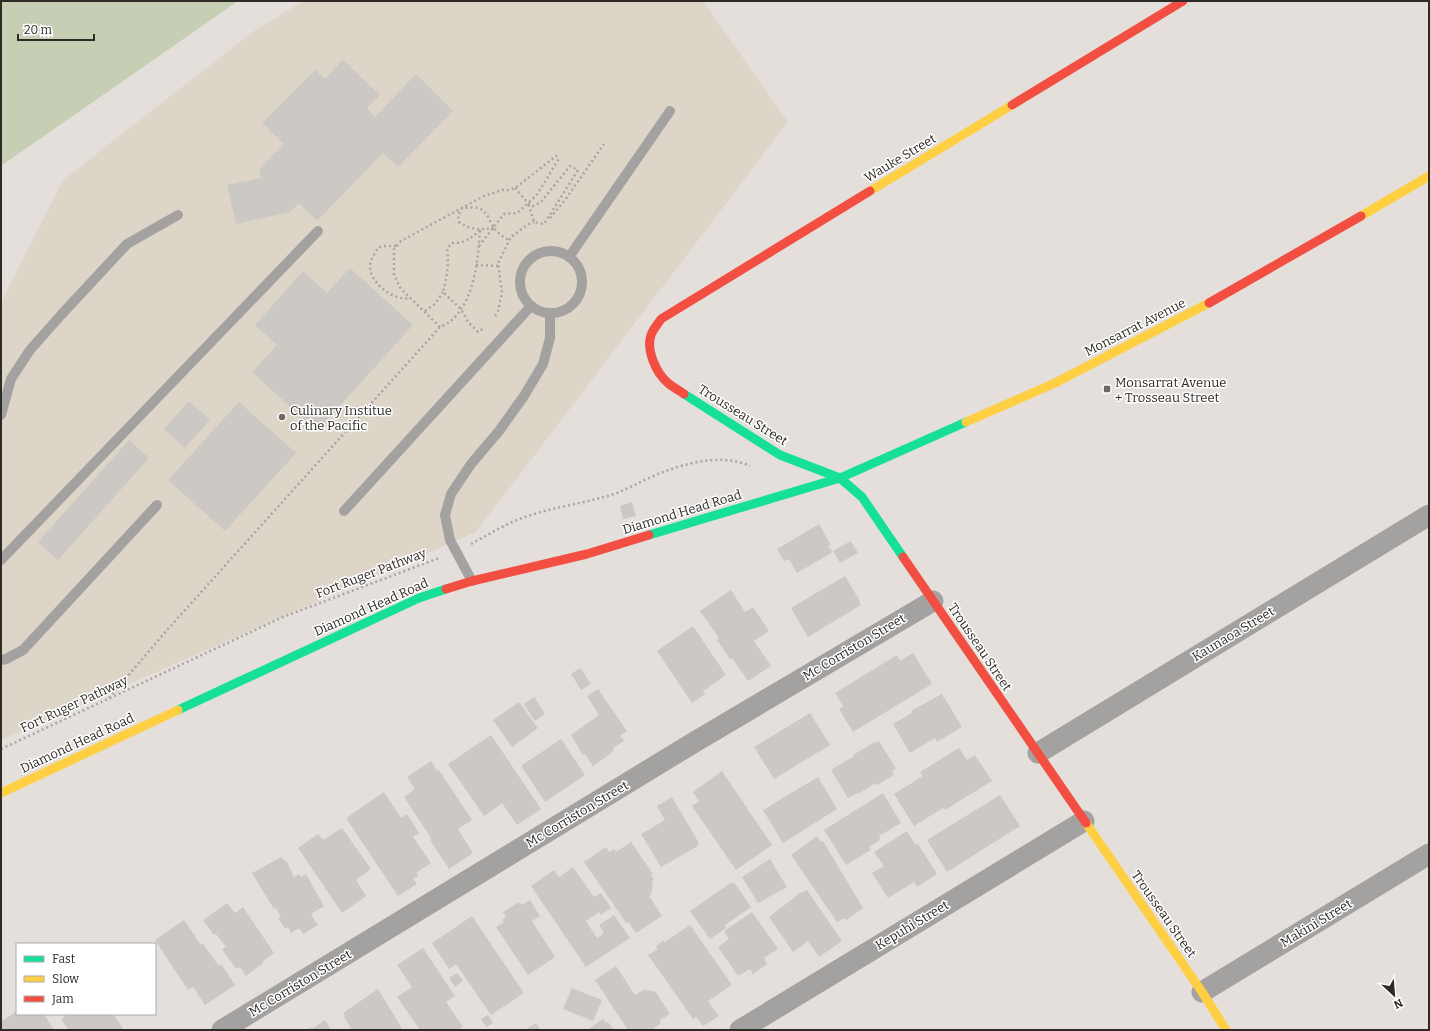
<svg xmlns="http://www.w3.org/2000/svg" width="1430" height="1031" font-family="Bitter,serif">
	<rect width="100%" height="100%" fill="#e4dfda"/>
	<polygon fill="#ded5c9" points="304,1 703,1 788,122 476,532 1,740 1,303 63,180 254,31"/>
	<polygon fill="#c6cfb4" points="1,1 238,1 1,166"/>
	<g fill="#ccc8c3">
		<polygon points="343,60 380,95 367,108 375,117 416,74 453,111 398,167 383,153 317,221 299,203 290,212 236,224 227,185 261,178 259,169 284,144 262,123 315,70 325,79"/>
		<polygon points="350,268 413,325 317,431 252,372 277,345 255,325 303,271 327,293"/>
		<polygon points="189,401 210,420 185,448 164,429"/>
		<polygon points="239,402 296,453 225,531 168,480"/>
		<polygon points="129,440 149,458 58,560 38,542"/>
		<polygon points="632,502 636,516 623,519 620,506"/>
		<polygon points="819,524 831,545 828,546 833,552 797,573 789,559 784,561 777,549"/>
		<polygon points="851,541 858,553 840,563 833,551"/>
		<polygon points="845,576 860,601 859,602 861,605 808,637 791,608"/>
		<polygon points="731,590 745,612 753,607 769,631 754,641 771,666 748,681 732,658 730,659 717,640 719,638 700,611"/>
		<polygon points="693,626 726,675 703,691 705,694 692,703 657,651"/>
		<polygon points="913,653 932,684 853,732 839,709 843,706 835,693 897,655 900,661"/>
		<polygon points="580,668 591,684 581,690 571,674"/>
		<polygon points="598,689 627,731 620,736 624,741 613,748 614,750 609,754 609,755 593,766 585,754 583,755 571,735 599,715 587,696"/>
		<polygon points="942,694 962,727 937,742 935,738 910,753 893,724 912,713 911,711"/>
		<polygon points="534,697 545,714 535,721 524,704"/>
		<polygon points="519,702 538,728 512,747 493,720"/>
		<polygon points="810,713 830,745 774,779 754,747"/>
		<polygon points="491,735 541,809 517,825 502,803 484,816 448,764"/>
		<polygon points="561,739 585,775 545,802 521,766"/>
		<polygon points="879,741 896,769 892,771 894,775 877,785 876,783 858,794 857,793 848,798 831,770 854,756 853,755 875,742 876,743"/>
		<polygon points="959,748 967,760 975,755 992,781 945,810 943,808 914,826 894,794 923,776 920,772"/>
		<polygon points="431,761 437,771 439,770 472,820 458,829 473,853 449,869 430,840 431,838 404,797 415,789 407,777"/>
		<polygon points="722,771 772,845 736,870 692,806 699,801 693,792"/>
		<polygon points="818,777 837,809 783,843 763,810"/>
		<polygon points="384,792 401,818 407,814 419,833 413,837 431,863 416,873 418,876 413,879 417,884 398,896 346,818"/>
		<polygon points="883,793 901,823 879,836 880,840 869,847 871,850 846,865 824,830"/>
		<polygon points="1000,795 1020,826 947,872 927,840"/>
		<polygon points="672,797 699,843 697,845 698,846 661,867 641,834 665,820 657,806"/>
		<polygon points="342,828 371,869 356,880 366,896 342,913 298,848 318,834 323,840"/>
		<polygon points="907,831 916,845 918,844 937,874 917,887 914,882 888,898 872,873 884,866 874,852"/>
		<polygon points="817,836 821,842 823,841 863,908 846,920 844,918 837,922 791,855"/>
		<polygon points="631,842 653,874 651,875 654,879 652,880 653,882 651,895 649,896 662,916 636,933 628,922 627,924 584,862 606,847 609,852 614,849 616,852"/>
		<polygon points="281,857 287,862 294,877 299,874 301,877 306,874 324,906 311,914 318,925 303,934 299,928 291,933 288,927 285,929 278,918 281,917 276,908 274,909 252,873"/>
		<polygon points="770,859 787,887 758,903 742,877"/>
		<polygon points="573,867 594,897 601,893 611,908 601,915 599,912 586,921 597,938 604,933 599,925 614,915 630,938 586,967 531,886 554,870 559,877"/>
		<polygon points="732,882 732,884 734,882 751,907 725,925 726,928 710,939 690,911"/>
		<polygon points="807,890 842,941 819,957 808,941 793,952 769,917 800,893"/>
		<polygon points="530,900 540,916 532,921 555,957 528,975 496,927 504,922 502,920 506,917 503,912 519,902 522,905"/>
		<polygon points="227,903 235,913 243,907 274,953 262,962 263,963 246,976 240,967 236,969 222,949 226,947 216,934 214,935 203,920"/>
		<polygon points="752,912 778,949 764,958 767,964 753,974 750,969 738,976 718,947 729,939 724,931"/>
		<polygon points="472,916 524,993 491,1015 456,964 449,969 432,943"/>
		<polygon points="184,920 201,945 203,944 219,966 221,964 235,985 205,1005 193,987 188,990 155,940"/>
		<polygon points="690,925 732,985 708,1001 719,1016 703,1026 696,1017 693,1019 648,955 658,949 656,946 664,940 665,942"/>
		<polygon points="423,948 455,996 446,1002 463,1027 458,1030 420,1030 397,997 412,987 397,965"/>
		<polygon points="616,966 635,995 645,989 646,991 648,990 649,991 652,990 653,992 655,991 670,1014 660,1020 661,1023 654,1028 656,1030 628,1030 595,980"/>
		<polygon points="457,973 463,981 455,987 449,978"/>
		<polygon points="572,988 602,1000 593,1021 563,1009"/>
		<polygon points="378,989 403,1030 352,1030 344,1017 345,1016 343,1013"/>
		<polygon points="17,1011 17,1014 44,1014 54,1030 1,1030 1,1022"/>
		<polygon points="68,1014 113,1014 124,1030 69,1030 61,1019"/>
		<polygon points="488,1015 493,1023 486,1027 481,1019"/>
		<polygon points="603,1019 606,1023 608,1022 614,1030 587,1030"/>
		<polygon points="325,1020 331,1030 307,1030 311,1027 312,1029"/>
		<polygon points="536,1023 540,1030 525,1030"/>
	</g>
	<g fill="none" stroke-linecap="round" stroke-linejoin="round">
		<g stroke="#a8a5a3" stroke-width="2.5" stroke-dasharray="2 3" stroke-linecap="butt">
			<polyline points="515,188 528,203 533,206 541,202 570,166 578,170 544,224 534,222 528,203"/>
			<polyline points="550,218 565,200 604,144"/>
			<path d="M 494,228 C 479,230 471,230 459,222 L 458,216 L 462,208 C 467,208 474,207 478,208 C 488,211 489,221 494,228 C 498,233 503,237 509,240"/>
			<path d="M 480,230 C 470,239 466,243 452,243 L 447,249 C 449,265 447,277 443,292 L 461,309 L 468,322 L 478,332 L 484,328"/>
			<path d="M 396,246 L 383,246 L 378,248 C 375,253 370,260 370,266 C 369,282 394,302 410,298"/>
			<polyline points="479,246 504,214 517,213 536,196 560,157"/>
			<polyline points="476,265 499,266"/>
			<polyline points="425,311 435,304 443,292"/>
			<polyline points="495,316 498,311 502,293 498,263 511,237 527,225 534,222"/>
			<polyline points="440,327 401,289 394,275 394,249 401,241 484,196 502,190 510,190 518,186 556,156 560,157"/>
			<path d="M 471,544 C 490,534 508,522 528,516 C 557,506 588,503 617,493 C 631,487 644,480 658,474 C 686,463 721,453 750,466"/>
			<path d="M 109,698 L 167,630 L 440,327 C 444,325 449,323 451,321 C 475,300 478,259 480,230"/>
			<polyline points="1,749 283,617 439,558"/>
		</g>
		<g stroke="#a4a2a0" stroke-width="10">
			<circle cx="551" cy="282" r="31"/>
			<polyline points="569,257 670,111"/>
			<polyline points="1,415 11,379 30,350 61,315 127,244 178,215"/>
			<polyline points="344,511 531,306"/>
			<polyline points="1,560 318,231"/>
			<polyline points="472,581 450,540 445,515 451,494 471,464 499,431 524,396 543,364 550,338 550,313"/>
			<polyline points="1,660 6,659 23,650 157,505"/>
		</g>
		<g stroke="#a4a2a0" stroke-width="21">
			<polyline points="1038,753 1429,515"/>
			<polyline points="1202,992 1429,854"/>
			<polyline points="222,1030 693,743 933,601"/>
			<polyline points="740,1030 1084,821"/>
		</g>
		<g stroke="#16e098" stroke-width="9">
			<polyline points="684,394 780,455 840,478 862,497 903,557"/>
			<polyline points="649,535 840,478 966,422"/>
			<polyline points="178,710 419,598 446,589"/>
		</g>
		<g stroke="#ffcf43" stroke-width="9">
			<polyline points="870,191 1012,105"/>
			<polyline points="1361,216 1429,176"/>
			<polyline points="966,422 1055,383 1209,303"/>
			<polyline points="1,793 178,710"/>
			<polyline points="1086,823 1202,992 1226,1030"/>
		</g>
		<g stroke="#f24e42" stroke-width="9">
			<polyline points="1012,105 1183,1"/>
			<polyline points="1209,303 1361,216"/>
			<path d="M 684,394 C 679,390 672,387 668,383 C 656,373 646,350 651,335 C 653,329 658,324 661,319 L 870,191"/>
			<polyline points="903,557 1086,823"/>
			<polyline points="446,589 472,581 587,554 649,535"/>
		</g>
	</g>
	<g fill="#6e6965" stroke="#fff" stroke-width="1.5">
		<rect x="1103" y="385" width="8" height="8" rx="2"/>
		<circle cx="282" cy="417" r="4"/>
	</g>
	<g text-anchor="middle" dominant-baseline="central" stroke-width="3" stroke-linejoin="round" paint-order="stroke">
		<g font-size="13" fill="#2e2a26" stroke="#fff">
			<text transform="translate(900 158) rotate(-31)">Wauke Street</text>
			<text transform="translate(1135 327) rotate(-27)">Monsarrat Avenue</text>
			<text transform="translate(743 415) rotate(32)">Trousseau Street</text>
			<text transform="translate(682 512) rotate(-17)">Diamond Head Road</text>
			<text transform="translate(371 573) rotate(-21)">Fort Ruger Pathway</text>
			<text transform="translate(371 607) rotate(-24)">Diamond Head Road</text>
			<text transform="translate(1233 634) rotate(-31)">Kaunaoa Street</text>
			<text transform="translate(854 647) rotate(-31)">Mc Corriston Street</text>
			<text transform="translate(980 647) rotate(56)">Trousseau Street</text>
			<text transform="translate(74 704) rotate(-25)">Fort Ruger Pathway</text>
			<text transform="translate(77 743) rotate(-25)">Diamond Head Road</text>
			<text transform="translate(577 814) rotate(-31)">Mc Corriston Street</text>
			<text transform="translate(1164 914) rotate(55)">Trousseau Street</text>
			<text transform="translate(1316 923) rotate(-31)">Makini Street</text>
			<text transform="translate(912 925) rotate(-31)">Kepuhi Street</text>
			<text transform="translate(300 983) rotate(-31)">Mc Corriston Street</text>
		</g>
		<g font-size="13" fill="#2e2a26" stroke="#fff" text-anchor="start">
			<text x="1115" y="382">Monsarrat Avenue<tspan x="1115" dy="15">+ Trosseau Street</tspan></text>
			<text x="290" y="410">Culinary Institue<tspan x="290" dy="15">of the Pacific</tspan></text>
		</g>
	</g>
	<rect width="1430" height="1031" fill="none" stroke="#2e2a26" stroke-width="4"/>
	<rect x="16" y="943" width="140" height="72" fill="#ffffff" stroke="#abaaa8"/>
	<rect x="24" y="956" width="20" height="6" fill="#16e098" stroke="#abaaa8"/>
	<text x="52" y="963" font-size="12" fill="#2e2a26">Fast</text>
	<rect x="24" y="976" width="20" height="6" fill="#ffcf43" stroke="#abaaa8"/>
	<text x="52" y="983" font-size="12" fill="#2e2a26">Slow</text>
	<rect x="24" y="996" width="20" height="6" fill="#f24e42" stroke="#abaaa8"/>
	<text x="52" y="1003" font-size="12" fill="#2e2a26">Jam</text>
	<g transform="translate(1394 995) rotate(154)" stroke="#ffffff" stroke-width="3" paint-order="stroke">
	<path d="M0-3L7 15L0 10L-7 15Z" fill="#2e2a26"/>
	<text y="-6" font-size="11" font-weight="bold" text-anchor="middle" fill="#2e2a26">N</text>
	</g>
	<path d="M18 34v6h76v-6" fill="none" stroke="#2e2a26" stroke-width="2"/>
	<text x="24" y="34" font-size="12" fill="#2e2a26" stroke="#ffffff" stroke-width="3" paint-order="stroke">20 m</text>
</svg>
